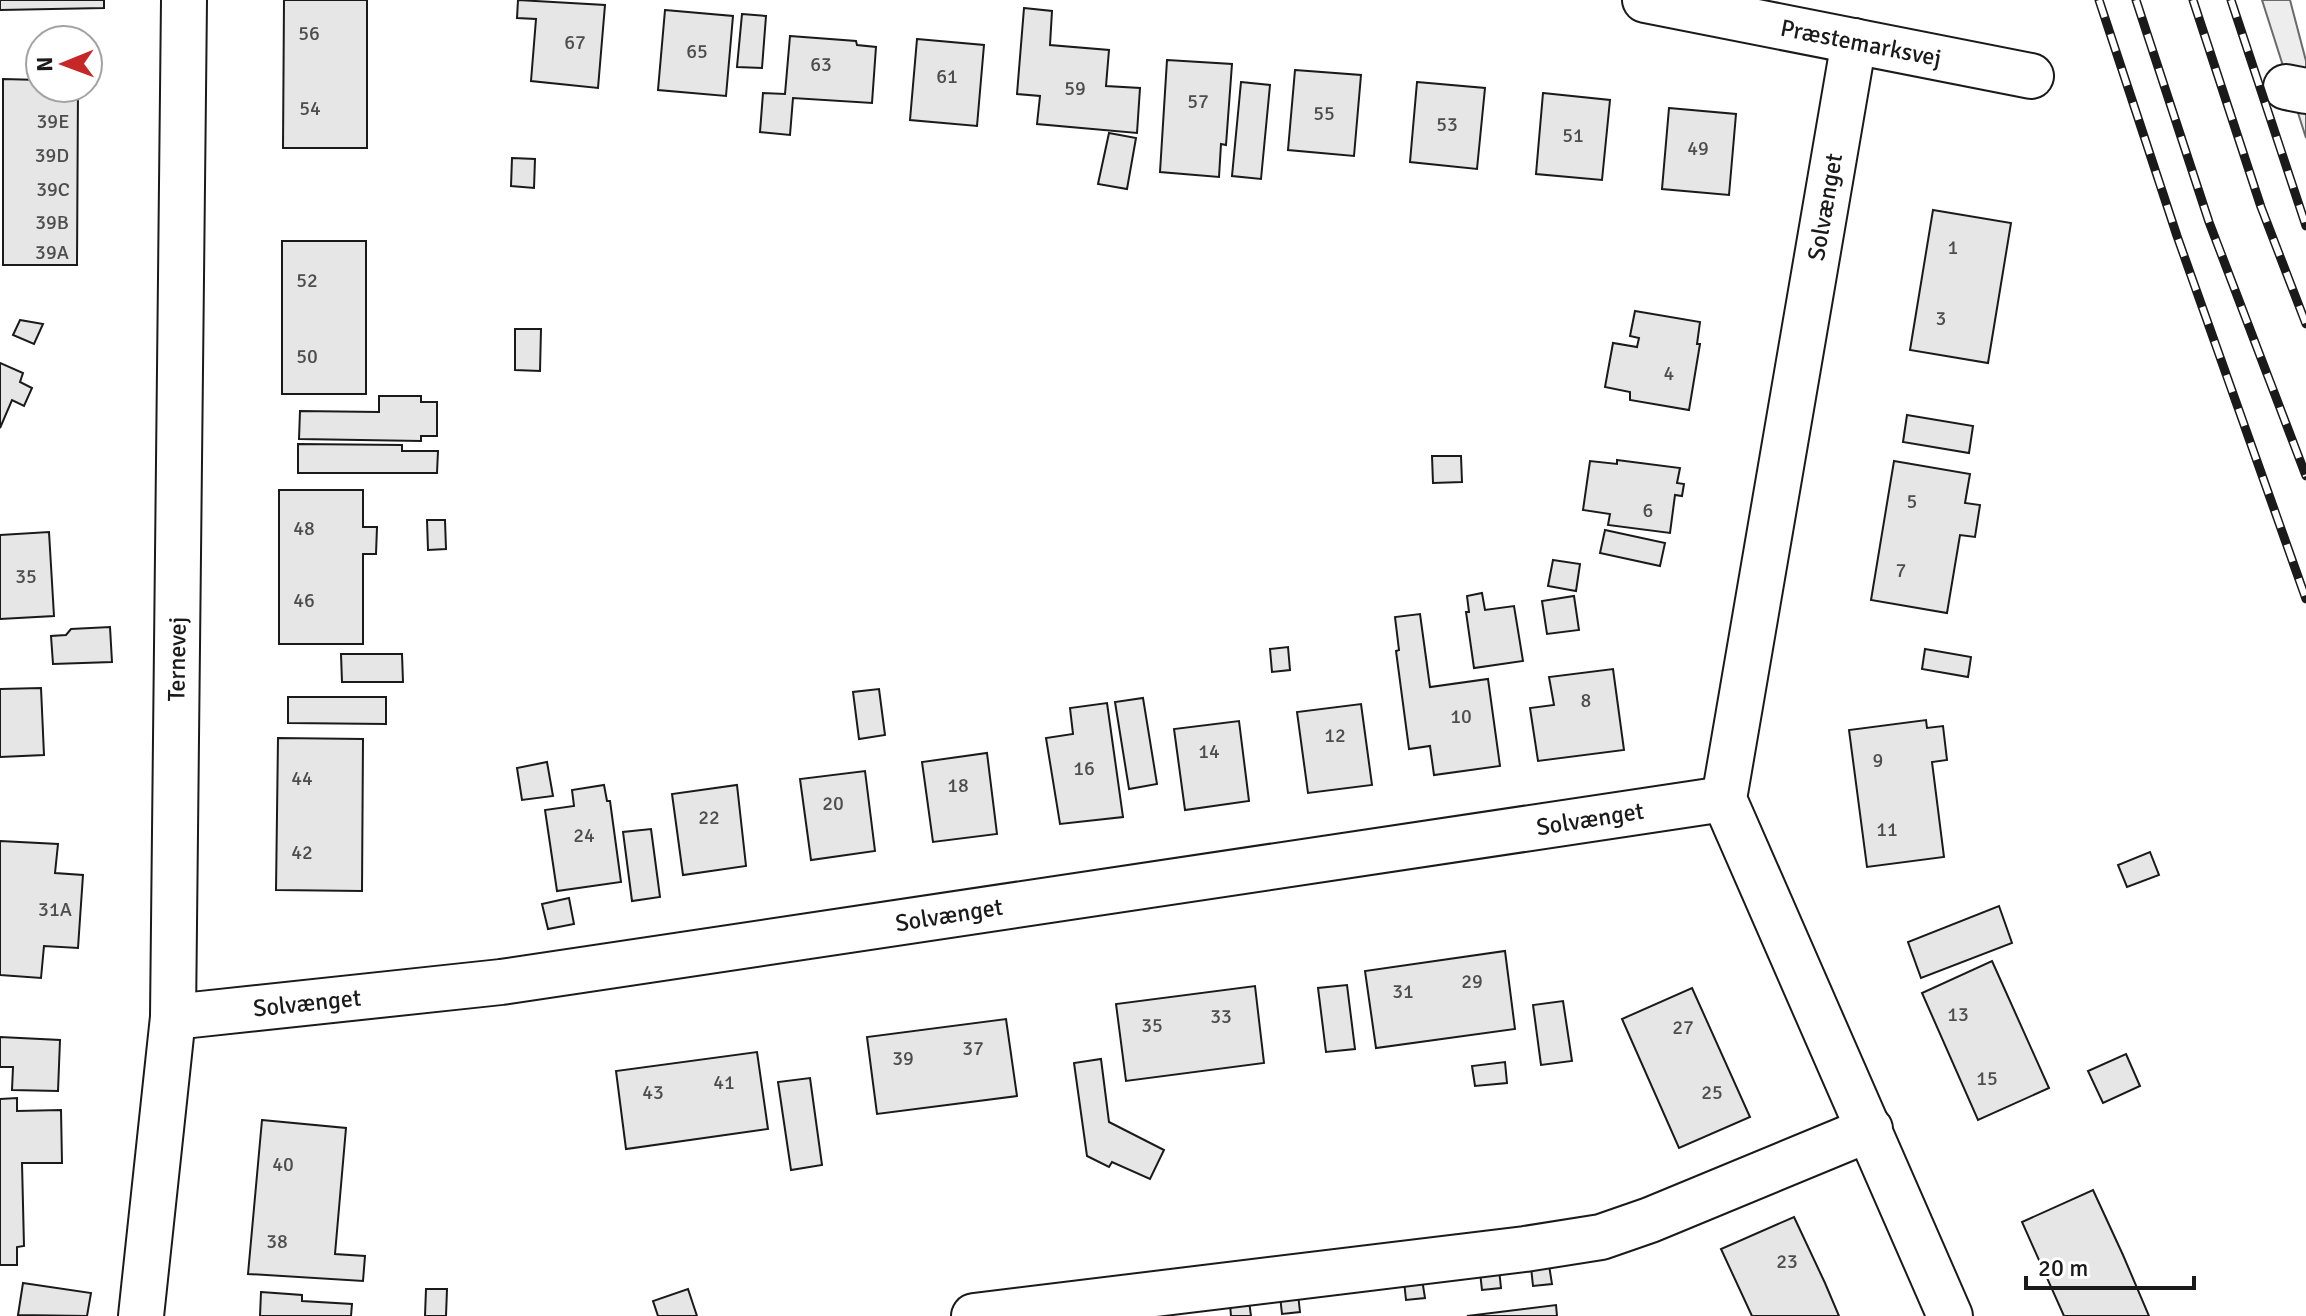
<svg xmlns="http://www.w3.org/2000/svg" width="2306" height="1316" font-family="Signika,sans-serif">
	<rect width="100%" height="100%" fill="#fff"/>
	<polygon fill="#ededed" stroke="#6a6a6a" stroke-width="2" points="2262,0 2290,0 2306,61 2306,138"/>
	<g fill="#e6e6e6" stroke="#1a1a1a" stroke-width="2">
		<polygon points="0,0 104,0 104,8 0,10"/>
		<polygon points="284,0 367,0 367,148 283,148"/>
		<polygon points="518,0 605,5 598,88 531,81 536,19 517,18"/>
		<polygon points="1024,8 1052,11 1050,45 1109,50 1106,86 1140,88 1137,133 1037,124 1040,96 1017,94"/>
		<polygon points="665,10 733,16 726,96 658,90"/>
		<polygon points="742,14 766,16 762,68 737,67"/>
		<polygon points="790,36 856,41 857,45 876,47 872,103 793,98 790,135 760,132 763,93 785,94"/>
		<polygon points="917,39 984,45 977,126 910,120"/>
		<polygon points="1167,60 1232,64 1226,145 1221,144 1219,177 1160,172"/>
		<polygon points="1295,70 1361,75 1354,156 1288,150"/>
		<polygon points="3,79 40,80 40,88 78,88 77,265 3,265"/>
		<polygon points="1241,82 1270,85 1261,179 1232,176"/>
		<polygon points="1417,82 1485,88 1477,169 1410,162"/>
		<polygon points="1543,93 1610,100 1602,180 1536,174"/>
		<polygon points="1669,108 1736,114 1729,195 1662,189"/>
		<polygon points="1109,133 1136,138 1127,189 1098,184"/>
		<polygon points="512,158 535,159 534,188 511,186"/>
		<polygon points="1933,210 2011,223 1988,363 1910,350"/>
		<rect x="282" y="241" width="84" height="153"/>
		<polygon points="1635,311 1700,322 1697,344 1700,344 1689,410 1630,400 1630,392 1605,387 1613,343 1637,347 1639,338 1630,336"/>
		<polygon points="20,320 43,324 34,344 13,335"/>
		<polygon points="515,329 541,329 540,371 515,370"/>
		<polygon points="0,363 23,373 20,382 32,388 24,406 12,400 0,428"/>
		<polygon points="379,396 421,396 421,402 437,402 437,436 421,436 421,441 299,439 300,411 379,412"/>
		<polygon points="1907,415 1973,426 1969,453 1903,442"/>
		<polygon points="298,444 402,445 402,451 438,451 437,473 298,473"/>
		<polygon points="1432,456 1461,456 1462,482 1433,483"/>
		<polygon points="1617,460 1680,468 1677,483 1684,484 1682,496 1675,495 1670,533 1608,525 1610,514 1583,510 1590,461 1617,464"/>
		<polygon points="1894,461 1970,474 1965,503 1980,505 1975,537 1960,535 1947,613 1871,600"/>
		<polygon points="279,490 363,490 363,527 377,527 376,554 363,554 363,644 279,644"/>
		<polygon points="427,520 445,520 446,549 428,550"/>
		<polygon points="1605,530 1665,543 1660,566 1600,553"/>
		<polygon points="49,532 54,616 0,619 0,535"/>
		<polygon points="1553,560 1580,564 1576,591 1548,586"/>
		<polygon points="1482,593 1485,610 1514,606 1523,661 1474,668 1466,612 1469,612 1467,596"/>
		<polygon points="1574,596 1579,630 1547,634 1542,601"/>
		<polygon points="1420,614 1430,687 1488,679 1500,766 1434,775 1430,746 1409,749 1396,651 1399,650 1395,617"/>
		<polygon points="110,627 112,662 53,664 51,636 66,635 71,629"/>
		<polygon points="1288,647 1290,670 1272,672 1270,649"/>
		<polygon points="1925,649 1971,657 1968,677 1922,669"/>
		<polygon points="341,654 402,654 403,682 342,682"/>
		<polygon points="1613,669 1624,750 1538,761 1530,708 1554,705 1549,677"/>
		<polygon points="41,688 44,755 0,757 0,689"/>
		<polygon points="879,689 885,735 859,739 853,692"/>
		<polygon points="288,697 386,697 386,724 288,723"/>
		<polygon points="1143,698 1157,784 1129,789 1115,702"/>
		<polygon points="1107,703 1123,817 1060,824 1046,738 1073,734 1070,708"/>
		<polygon points="1361,704 1372,785 1308,793 1297,712"/>
		<polygon points="1926,720 1927,728 1943,726 1947,760 1932,762 1944,857 1867,867 1849,730"/>
		<polygon points="1239,721 1249,801 1185,810 1174,729"/>
		<polygon points="278,738 363,739 362,891 276,890"/>
		<polygon points="987,753 997,834 933,842 922,762"/>
		<polygon points="547,762 553,796 522,800 517,768"/>
		<polygon points="865,771 875,851 811,860 800,779"/>
		<polygon points="604,785 607,801 610,801 621,882 557,891 545,810 574,806 572,790"/>
		<polygon points="737,785 746,866 683,875 672,794"/>
		<polygon points="651,829 660,897 632,901 623,832"/>
		<polygon points="0,841 58,844 55,873 83,875 78,948 44,946 41,978 0,975"/>
		<polygon points="2150,852 2159,875 2127,887 2118,865"/>
		<polygon points="569,898 574,924 548,929 542,904"/>
		<polygon points="1999,906 2012,943 1921,978 1908,942"/>
		<polygon points="1505,951 1515,1029 1376,1048 1365,971"/>
		<polygon points="1992,961 2049,1088 1978,1120 1922,993"/>
		<polygon points="1347,985 1355,1049 1326,1052 1318,988"/>
		<polygon points="1255,986 1264,1063 1126,1081 1116,1004"/>
		<polygon points="1692,988 1750,1117 1679,1148 1622,1019"/>
		<polygon points="1563,1001 1572,1061 1541,1065 1533,1005"/>
		<polygon points="1006,1019 1017,1096 877,1114 867,1037"/>
		<polygon points="0,1037 60,1040 58,1091 12,1090 13,1067 0,1067"/>
		<polygon points="757,1052 768,1129 626,1149 616,1071"/>
		<polygon points="2126,1054 2140,1086 2103,1103 2088,1071"/>
		<polygon points="1101,1059 1109,1122 1164,1150 1150,1179 1112,1162 1109,1167 1087,1156 1074,1063"/>
		<polygon points="1505,1062 1507,1083 1475,1086 1472,1066"/>
		<polygon points="810,1078 822,1165 791,1170 778,1082"/>
		<polygon points="17,1098 17,1111 61,1110 62,1163 22,1163 24,1246 17,1247 17,1265 0,1265 0,1099"/>
		<polygon points="262,1120 346,1128 335,1254 365,1256 363,1281 248,1274"/>
		<polygon points="2093,1190 2123,1255 2149,1316 2064,1316 2022,1222"/>
		<polygon points="1794,1217 1825,1283 1839,1316 1752,1316 1721,1249"/>
		<polygon points="1549,1265 1552,1284 1533,1286 1531,1267"/>
		<polygon points="1499,1269 1501,1288 1482,1290 1480,1272"/>
		<polygon points="1422,1279 1425,1298 1406,1300 1404,1281"/>
		<polygon points="23,1283 91,1293 87,1316 18,1315"/>
		<polygon points="426,1289 447,1289 446,1316 425,1316"/>
		<polygon points="688,1289 697,1316 658,1316 653,1301"/>
		<polygon points="261,1292 302,1295 302,1301 352,1304 351,1316 260,1316"/>
		<polygon points="1298,1294 1300,1312 1282,1314 1280,1296"/>
		<polygon points="1249,1301 1251,1316 1231,1316 1230,1304"/>
		<polygon points="1556,1305 1557,1316 1467,1316"/>
	</g>
	<g fill="none" stroke-linecap="round" stroke-linejoin="round">
		<g stroke="#1a1a1a" stroke-width="48">
			<g id="minor">
				<polyline points="1645,0 2031,76"/>
				<polyline points="1854,41 1724,799 1950,1316"/>
				<polyline points="2286,87 2306,91"/>
				<polyline points="173,1017 501,982 1724,799"/>
				<polyline points="141,1316 173,1017 184,0"/>
				<polyline points="974,1316 1525,1249 1601,1237 1650,1220 1870,1129"/>
			</g>
		</g>
		<use href="#minor" stroke="#fff" stroke-width="44"/>
		<g stroke="#1a1a1a" stroke-width="9">
			<g id="rail">
				<polyline points="2099,0 2177,236 2306,599"/>
				<polyline points="2136,0 2209,222 2306,476"/>
				<polyline points="2193,0 2261,207 2306,324"/>
				<polyline points="2231,0 2306,226"/>
			</g>
		</g>
		<use href="#rail" stroke="#fff" stroke-width="6" stroke-dasharray="18" stroke-linecap="butt"/>
	</g>
	<g text-anchor="middle" dominant-baseline="central" stroke-width="6" stroke-linejoin="round" paint-order="stroke">
		<g font-size="20" fill="#4d4d4d">
			<text x="309" y="33">56</text>
			<text x="575" y="42">67</text>
			<text x="697" y="51">65</text>
			<text x="821" y="64">63</text>
			<text x="947" y="76">61</text>
			<text x="1075" y="88">59</text>
			<text x="1198" y="101">57</text>
			<text x="310" y="108">54</text>
			<text x="1324" y="113">55</text>
			<text x="53" y="121">39E</text>
			<text x="1447" y="124">53</text>
			<text x="1573" y="135">51</text>
			<text x="1698" y="148">49</text>
			<text x="52" y="155">39D</text>
			<text x="53" y="189">39C</text>
			<text x="52" y="222">39B</text>
			<text x="1953" y="247">1</text>
			<text x="52" y="252">39A</text>
			<text x="307" y="280">52</text>
			<text x="1941" y="318">3</text>
			<text x="307" y="356">50</text>
			<text x="1669" y="373">4</text>
			<text x="1912" y="501">5</text>
			<text x="1648" y="510">6</text>
			<text x="304" y="528">48</text>
			<text x="1901" y="570">7</text>
			<text x="26" y="576">35</text>
			<text x="304" y="600">46</text>
			<text x="1586" y="700">8</text>
			<text x="1461" y="716">10</text>
			<text x="1335" y="735">12</text>
			<text x="1209" y="751">14</text>
			<text x="1878" y="760">9</text>
			<text x="1084" y="768">16</text>
			<text x="302" y="778">44</text>
			<text x="958" y="785">18</text>
			<text x="833" y="803">20</text>
			<text x="709" y="817">22</text>
			<text x="1887" y="829">11</text>
			<text x="584" y="835">24</text>
			<text x="302" y="852">42</text>
			<text x="55" y="909">31A</text>
			<text x="1472" y="981">29</text>
			<text x="1403" y="991">31</text>
			<text x="1958" y="1014">13</text>
			<text x="1221" y="1016">33</text>
			<text x="1152" y="1025">35</text>
			<text x="1683" y="1027">27</text>
			<text x="973" y="1048">37</text>
			<text x="903" y="1058">39</text>
			<text x="1987" y="1078">15</text>
			<text x="724" y="1082">41</text>
			<text x="653" y="1092">43</text>
			<text x="1712" y="1092">25</text>
			<text x="283" y="1164">40</text>
			<text x="277" y="1241">38</text>
			<text x="1787" y="1261">23</text>
		</g>
		<g font-size="24" fill="#1a1a1a" stroke="#fff">
			<text transform="translate(1861 43) rotate(11)">Præstemarksvej</text>
			<text transform="translate(1825 207) rotate(-80)">Solvænget</text>
			<text transform="translate(177 659) rotate(-89)">Ternevej</text>
			<text transform="translate(1590 819) rotate(-9)">Solvænget</text>
			<text transform="translate(949 915) rotate(-9)">Solvænget</text>
			<text transform="translate(307 1003) rotate(-6)">Solvænget</text>
		</g>
	</g>
	<g transform="translate(64 64) rotate(269)"><circle r="38" fill="#ffffff" stroke="#a3a3a3" stroke-width="2"/>
	<path d="M0-6L14 30L0 20L-14 30Z" fill="#c62828"/>
	<text y="-12" font-size="22" font-weight="bold" text-anchor="middle" fill="#1a1a1a">N</text>
	</g>
	<path d="M2026 1276v12h168v-12" fill="none" stroke="#1a1a1a" stroke-width="4"/>
	<text x="2038" y="1276" font-size="24" fill="#1a1a1a" stroke="#ffffff" stroke-width="6" paint-order="stroke">20 m</text>
</svg>
